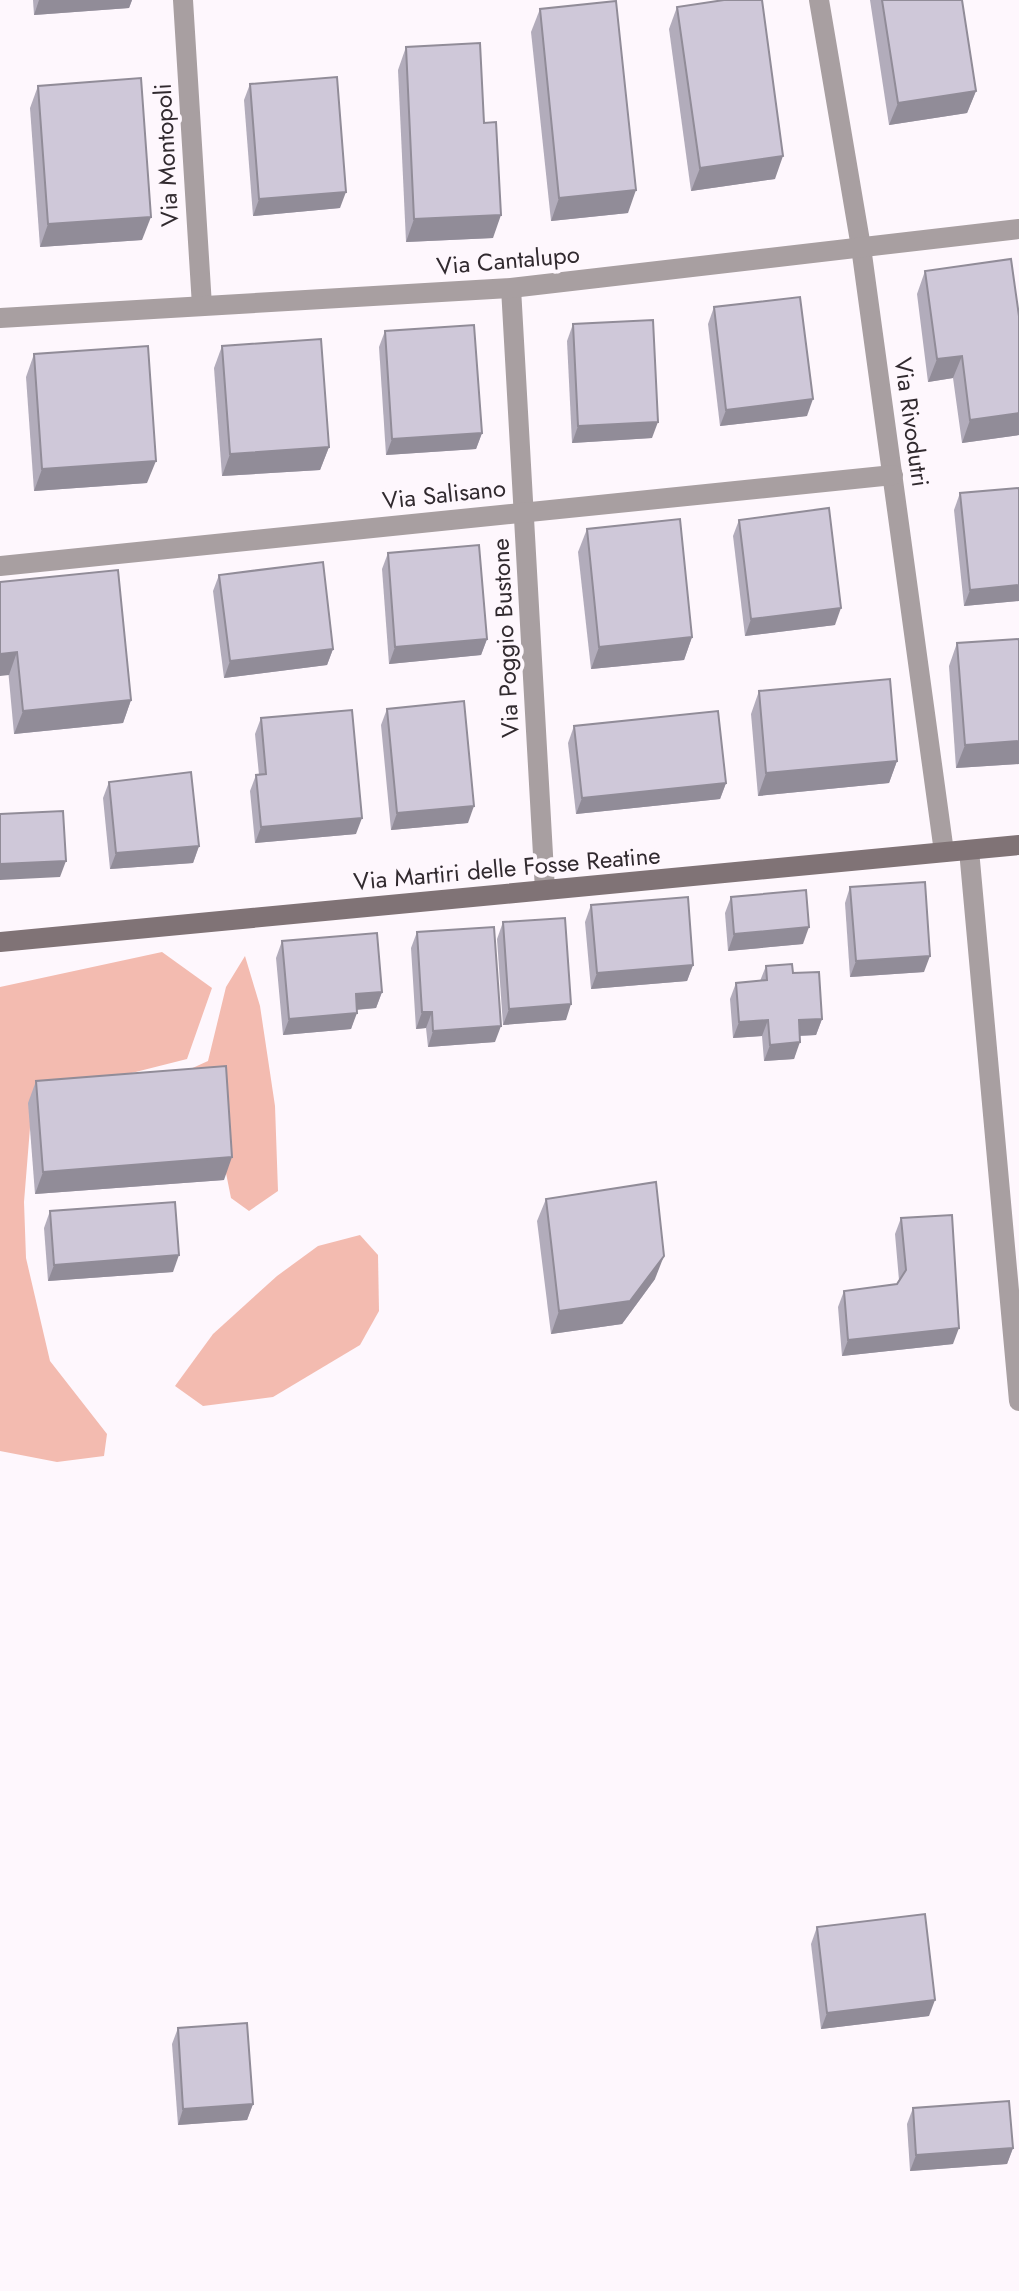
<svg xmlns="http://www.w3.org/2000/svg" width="1019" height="2291" font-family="Jost,sans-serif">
	<rect width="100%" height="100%" fill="#fef7fd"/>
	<g fill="#f3bbb0">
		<polygon points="162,952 212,988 187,1059 88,1084 32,1103 24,1202 26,1258 50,1361 107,1434 104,1456 57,1462 0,1451 0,987"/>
		<polygon points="245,956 260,1006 275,1106 278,1191 249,1211 231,1198 226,1173 166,1080 208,1061 226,987"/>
		<polygon points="360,1235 378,1255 379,1311 360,1345 273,1397 203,1406 175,1386 213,1334 277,1276 318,1246"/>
	</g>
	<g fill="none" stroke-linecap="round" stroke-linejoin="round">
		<g stroke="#a89fa1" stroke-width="20">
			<polyline points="183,0 202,306"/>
			<polyline points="819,0 861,247 944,852"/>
			<polyline points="511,288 545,890"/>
			<polyline points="0,318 511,288 1019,229"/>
			<polyline points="0,566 893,475"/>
			<polyline points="969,850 1019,1401"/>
		</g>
		<polyline stroke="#807376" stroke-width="20" points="0,942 1019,845"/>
	</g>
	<g fill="#b2acbb">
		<polygon points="33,0 132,0 129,8 34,15"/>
		<polygon points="870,0 962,0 976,91 967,113 889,125"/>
		<polygon points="677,7 775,179 691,191 669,29"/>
		<polygon points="540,9 628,213 551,221 531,32"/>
		<polygon points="406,47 484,123 493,238 406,242 398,70"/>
		<polygon points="250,84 340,208 253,216 244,100"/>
		<polygon points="38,86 142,240 40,247 30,108"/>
		<polygon points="925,271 1019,316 1019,435 962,443 953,378 928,382 917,294"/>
		<polygon points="714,307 807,416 720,426 708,324"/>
		<polygon points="573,324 652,438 572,443 567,341"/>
		<polygon points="385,331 482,433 476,449 386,455 379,347"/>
		<polygon points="222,346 329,447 320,470 222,476 214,368"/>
		<polygon points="34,354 147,483 34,491 26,377"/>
		<polygon points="1019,488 1019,601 964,606 954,510 960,493"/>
		<polygon points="739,520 835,625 745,636 733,536"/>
		<polygon points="587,529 692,637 684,660 591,669 578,552"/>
		<polygon points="388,553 487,639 481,655 389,664 382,569"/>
		<polygon points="219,575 333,649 327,665 224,678 213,591"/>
		<polygon points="0,582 131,700 123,723 14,734"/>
		<polygon points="1019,639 1019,764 956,768 949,666 957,643"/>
		<polygon points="759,691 897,761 889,783 758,796 751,714"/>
		<polygon points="387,709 468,823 391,830 381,725"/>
		<polygon points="261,718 356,834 255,843 250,791 256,775 259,775 255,734"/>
		<polygon points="574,726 726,783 720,799 576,814 568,743"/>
		<polygon points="109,782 199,846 193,863 110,869 103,798"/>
		<polygon points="850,887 924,972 850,977 845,903"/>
		<polygon points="731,897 803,944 728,951 725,913"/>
		<polygon points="591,905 693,965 687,981 591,989 585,922"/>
		<polygon points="503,922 566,1020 503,1025 497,939"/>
		<polygon points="417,932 495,1042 428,1047 426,1028 416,1029 411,948"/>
		<polygon points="282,941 382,992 376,1008 357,1010 351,1029 283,1035 276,958"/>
		<polygon points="766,966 822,1019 816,1035 800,1036 794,1059 764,1061 762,1036 733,1038 730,999 736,983 760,981"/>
		<polygon points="36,1081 224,1180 35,1194 28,1103"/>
		<polygon points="546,1199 655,1279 622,1324 551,1334 537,1221"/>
		<polygon points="50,1211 173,1272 48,1281 44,1228"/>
		<polygon points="901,1218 953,1344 842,1356 838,1307 844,1291 897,1284 899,1280 895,1234"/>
		<polygon points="817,1927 929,2016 821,2029 811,1944"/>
		<polygon points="178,2028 253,2104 247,2120 178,2125 172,2044"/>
		<polygon points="913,2108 1013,2148 1007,2164 910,2171 907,2124"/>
	</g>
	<g fill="#918c98">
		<polygon points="39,0 132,0 129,8 34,15"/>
		<polygon points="976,91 967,113 889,125 898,103"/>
		<polygon points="783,156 775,179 691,191 700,168"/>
		<polygon points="636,190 628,213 551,221 559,198"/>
		<polygon points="346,192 340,208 253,216 259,199"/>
		<polygon points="501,215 493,238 406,242 414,219"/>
		<polygon points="151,217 142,240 40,247 48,224"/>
		<polygon points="962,356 953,378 928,382 937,359"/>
		<polygon points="813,399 807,416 720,426 726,410"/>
		<polygon points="1019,413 1019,435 962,443 970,420"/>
		<polygon points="658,422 652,438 572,443 578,426"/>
		<polygon points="482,433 476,449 386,455 392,439"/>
		<polygon points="329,447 320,470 222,476 230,454"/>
		<polygon points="156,461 147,483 34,491 42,469"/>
		<polygon points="1019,585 1019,601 964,606 970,590"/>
		<polygon points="841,608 835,625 745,636 751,619"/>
		<polygon points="692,637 684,660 591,669 599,647"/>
		<polygon points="487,639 481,655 389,664 395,647"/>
		<polygon points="333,649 327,665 224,678 230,661"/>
		<polygon points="17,652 9,675 0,676 0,654"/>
		<polygon points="131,700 123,723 14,734 23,711"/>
		<polygon points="1019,741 1019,764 956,768 965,745"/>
		<polygon points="897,761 889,783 758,796 766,773"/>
		<polygon points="726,783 720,799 576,814 582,798"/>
		<polygon points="474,806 468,823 391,830 397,813"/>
		<polygon points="362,818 356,834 255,843 261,827"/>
		<polygon points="199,846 193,863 110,869 116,853"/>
		<polygon points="66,861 60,877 0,880 0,864"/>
		<polygon points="809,927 803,944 728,951 734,934"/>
		<polygon points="930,956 924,972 850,977 856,961"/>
		<polygon points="693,965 687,981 591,989 597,973"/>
		<polygon points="382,992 376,1008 350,1010 356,994"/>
		<polygon points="571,1004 566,1020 503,1025 509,1009"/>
		<polygon points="422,1012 432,1012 426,1028 416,1029"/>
		<polygon points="357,1013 351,1029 283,1035 289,1019"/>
		<polygon points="822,1019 816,1035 793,1036 799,1020"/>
		<polygon points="768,1020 762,1036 733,1038 739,1022"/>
		<polygon points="501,1026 495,1042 428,1047 433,1031"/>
		<polygon points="800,1042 794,1059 764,1061 770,1045"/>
		<polygon points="232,1157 224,1180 35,1194 43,1172"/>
		<polygon points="179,1255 173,1272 48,1281 54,1265"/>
		<polygon points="664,1256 655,1279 622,1324 551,1334 559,1311"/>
		<polygon points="959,1328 953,1344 842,1356 848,1340"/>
		<polygon points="935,2000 929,2016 821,2029 827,2013"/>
		<polygon points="253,2104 247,2120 178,2125 183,2109"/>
		<polygon points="1013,2148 1007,2164 910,2171 916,2155"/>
	</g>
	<g fill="#cfc8d9" stroke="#918c98" stroke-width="2">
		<polygon points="724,0 762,0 783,156 700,168 677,7"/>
		<polygon points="882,0 962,0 976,91 898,103"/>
		<polygon points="616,1 636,190 559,198 540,9"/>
		<polygon points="480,43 484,123 496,122 501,215 414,219 406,47"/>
		<polygon points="337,77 346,192 259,199 250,84"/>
		<polygon points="141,78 151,217 48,224 38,86"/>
		<polygon points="1011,259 1019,316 1019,413 970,420 962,356 937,359 925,271"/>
		<polygon points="800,297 813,399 726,410 714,307"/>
		<polygon points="653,320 658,422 578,426 573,324"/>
		<polygon points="474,325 482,433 392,439 385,331"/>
		<polygon points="321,339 329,447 230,454 222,346"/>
		<polygon points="148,346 156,461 42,469 34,354"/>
		<polygon points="1019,488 1019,585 970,590 960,493"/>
		<polygon points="829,508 841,608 751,619 739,520"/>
		<polygon points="680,519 692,637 599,647 587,529"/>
		<polygon points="479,545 487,639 395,647 388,553"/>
		<polygon points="323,562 333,649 230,661 219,575"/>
		<polygon points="118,570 131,700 23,711 17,652 0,654 0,582"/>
		<polygon points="1019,639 1019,741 965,745 957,643"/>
		<polygon points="890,679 897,761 766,773 759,691"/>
		<polygon points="464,701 474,806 397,813 387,709"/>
		<polygon points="352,710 362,818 261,827 256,775 266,774 261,718"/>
		<polygon points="718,711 726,783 582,798 574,726"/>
		<polygon points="191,772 199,846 116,853 109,782"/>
		<polygon points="63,811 66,861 0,864 0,814"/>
		<polygon points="925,882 930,956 856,961 850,887"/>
		<polygon points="806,890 809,927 734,934 731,897"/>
		<polygon points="688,897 693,965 597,973 591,905"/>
		<polygon points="565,918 571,1004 509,1009 503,922"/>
		<polygon points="494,927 501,1026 433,1031 432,1012 422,1012 417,932"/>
		<polygon points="377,933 382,992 356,994 357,1013 289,1019 282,941"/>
		<polygon points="792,964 793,973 819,972 822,1019 799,1020 800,1042 770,1045 768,1020 739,1022 736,983 767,980 766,966"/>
		<polygon points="226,1066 232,1157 43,1172 36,1081"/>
		<polygon points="656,1182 664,1256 630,1301 559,1311 546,1199"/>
		<polygon points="175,1202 179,1255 54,1265 50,1211"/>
		<polygon points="952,1215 959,1328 848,1340 844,1291 897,1284 906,1270 901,1218"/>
		<polygon points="925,1914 935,2000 827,2013 817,1927"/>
		<polygon points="247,2023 253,2104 183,2109 178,2028"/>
		<polygon points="1009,2101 1013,2148 916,2155 913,2108"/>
	</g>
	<g text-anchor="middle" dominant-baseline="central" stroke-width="8" stroke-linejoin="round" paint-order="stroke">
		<g font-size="24" fill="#312a2f" stroke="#fef7fd">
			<text transform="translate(166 155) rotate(-93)">Via Montopoli</text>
			<text transform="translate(508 260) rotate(-5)">Via Cantalupo</text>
			<text transform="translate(912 422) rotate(82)">Via Rivodutri</text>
			<text transform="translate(444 494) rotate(-6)">Via Salisano</text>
			<text transform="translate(505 638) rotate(-93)">Via Poggio Bustone</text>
			<text transform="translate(507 868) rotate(-5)">Via Martiri delle Fosse Reatine</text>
		</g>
	</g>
</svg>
